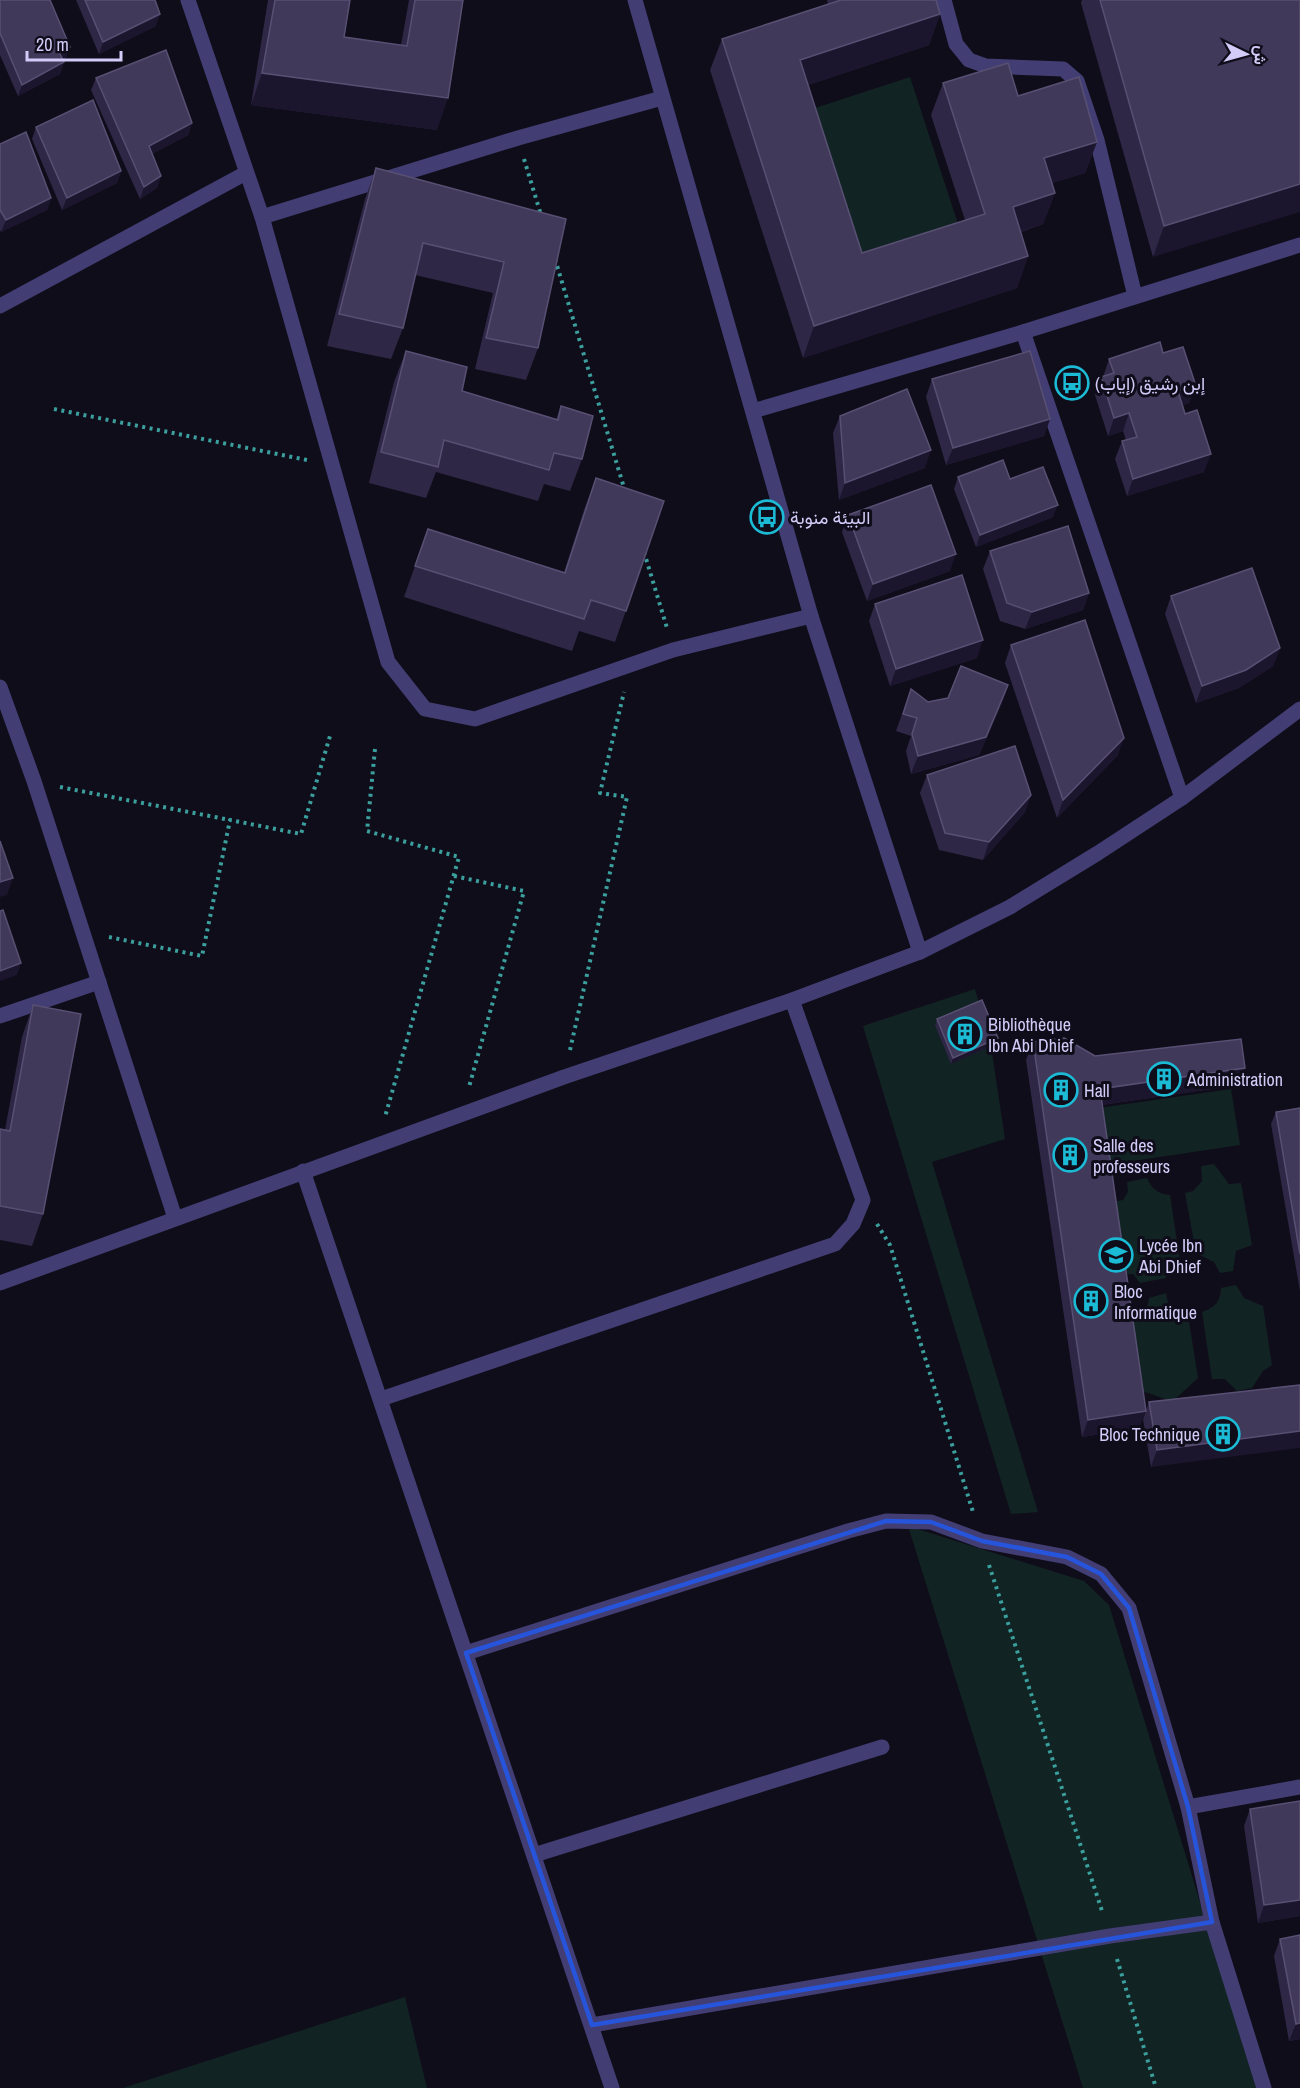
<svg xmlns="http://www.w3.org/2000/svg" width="1300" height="2088" font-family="'Archivo Narrow',Vazirmatn,sans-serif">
	<rect width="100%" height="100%" fill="#100d1a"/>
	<g fill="#112323">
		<polygon points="910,77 962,236 857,270 806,111"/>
		<polygon points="975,989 991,1046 1005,1139 932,1162 1038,1512 1011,1514 863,1026"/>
		<polygon points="1231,1089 1240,1145 1106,1165 1098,1108"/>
		<polygon points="1214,1164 1229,1184 1241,1183 1252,1245 1236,1251 1233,1271 1220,1273 1214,1262 1196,1253 1185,1193 1193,1191 1202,1181 1201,1166"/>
		<path d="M 1147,1178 C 1152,1189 1158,1194 1170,1195 L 1180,1261 L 1167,1269 L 1166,1278 L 1140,1283 L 1133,1274 L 1121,1274 L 1112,1202 L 1123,1200 L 1128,1192 L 1127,1182 Z"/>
		<path d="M 1236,1285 L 1244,1298 L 1263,1306 L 1272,1365 L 1263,1371 L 1252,1388 L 1237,1391 L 1225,1379 L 1212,1379 L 1202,1312 C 1215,1307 1220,1303 1221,1288 Z"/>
		<path d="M 1166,1293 L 1169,1308 L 1177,1314 L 1188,1315 L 1198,1378 L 1174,1400 C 1160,1400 1153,1392 1140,1392 L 1129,1325 C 1141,1318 1147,1313 1149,1298 Z"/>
		<polygon points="908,1526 1084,1581 1109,1605 1257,2088 1083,2088"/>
		<polygon points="405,1997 427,2088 123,2088"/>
	</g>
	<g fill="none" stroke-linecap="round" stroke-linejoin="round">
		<g stroke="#3b9f9d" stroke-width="4" stroke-dasharray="3 4.5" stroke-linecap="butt">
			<polyline points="524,159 541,215"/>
			<polyline points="555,259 625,491"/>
			<polyline points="54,409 307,460"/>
			<polyline points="644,552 667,628"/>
			<polyline points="375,749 367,831 459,857 385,1117"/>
			<polyline points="60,787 230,820"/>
			<polyline points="454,876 524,891 469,1087"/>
			<polyline points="109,937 202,956 230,820 301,834 330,736"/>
			<polyline points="570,1050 627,797 600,793 624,692"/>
			<polyline points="877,1224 890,1245 973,1512"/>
			<polyline points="989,1565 1103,1914"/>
			<polyline points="1117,1959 1156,2088"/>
		</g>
		<polyline stroke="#423e74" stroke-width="15" points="944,0 956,44 969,60 986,66 1063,69 1077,81 1097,140 1135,296"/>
		<g stroke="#423e74" stroke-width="15">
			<polyline points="188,0 262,217 388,662 425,709 475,719 673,650 811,616"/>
			<polyline points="635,0 811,616 920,952"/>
			<polyline points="262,217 518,138 662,98"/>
			<polyline points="0,306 246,173"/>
			<polyline points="1023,332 1182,798"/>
			<polyline points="753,411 1023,332 1300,245"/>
			<polyline points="0,687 34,781 175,1218"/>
			<polyline points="0,1016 99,982"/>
			<polyline points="303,1171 612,2088"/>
			<polyline points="381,1399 835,1244 853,1224 863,1200 792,1000"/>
			<polyline points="466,1653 848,1531 886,1521 931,1522 982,1541 1067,1557 1101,1574 1129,1608 1188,1807 1212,1922 1264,2088"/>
			<polyline points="1188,1807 1300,1787"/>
			<polyline points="534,1855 882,1747"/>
			<polyline points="592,2025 1110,1936 1212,1922"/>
		</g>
		<polyline stroke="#423e74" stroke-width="15" points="0,1283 564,1077 792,1000 920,952 1010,907 1098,853 1182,798 1300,709"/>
	</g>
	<g fill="#2f2746">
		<polygon points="0,0 66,58 63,60 64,62 60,74 18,96 0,55"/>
		<polygon points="76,0 155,0 156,26 99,54"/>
		<polygon points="268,0 350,0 344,37 401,45 409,0 463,0 437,130 251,105"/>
		<polygon points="827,0 936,0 940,14 929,45 808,85 862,253 965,220 931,115 943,83 1018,96 1097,142 1085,173 1052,183 1055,193 1043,224 1021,232 1028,256 1017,288 803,358 710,70 722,39 828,4"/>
		<polygon points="1082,0 1300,0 1153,257 1081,3"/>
		<polygon points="96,78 192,123 188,135 152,154 161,176 157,188 140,199 91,90"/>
		<polygon points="36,127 121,171 117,183 62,210 32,139"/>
		<polygon points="0,144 51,198 47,210 1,232 0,230"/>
		<polygon points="376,168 566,219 538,348 526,380 475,369 493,293 415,275 403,328 391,359 327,346 365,199"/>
		<polygon points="406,351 462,391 556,419 561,406 582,459 570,491 544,484 538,501 436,472 426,498 369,483 394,382"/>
		<polygon points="1163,353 1196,386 1189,403 1183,405 1204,472 1127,496 1115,459 1122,441 1126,440 1123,431 1108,436 1095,395 1101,377 1103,377 1109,359"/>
		<polygon points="932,379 1050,419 1044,436 946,465 926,397"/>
		<polygon points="840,416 925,468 839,500 833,433"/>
		<polygon points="958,477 1010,479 1053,517 976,547 954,489"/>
		<polygon points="596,478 664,501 615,642 579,631 572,651 404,597 428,529 564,572 584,510"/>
		<polygon points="848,515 950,571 867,601 842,532"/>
		<polygon points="990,551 1089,593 1083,610 1025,629 1000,621 983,569"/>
		<polygon points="1171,596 1280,648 1273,666 1239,688 1196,703 1165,614"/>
		<polygon points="875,604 977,658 890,686 869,621"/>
		<polygon points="1011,645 1118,755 1057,818 1005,663"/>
		<polygon points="1008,685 1002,703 979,755 911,774 906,751 911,736 896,731 911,689 928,702"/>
		<polygon points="927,775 1031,795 1025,812 983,860 939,850 920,793"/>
		<polygon points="33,1005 43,1214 32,1246 0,1240 0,1129 5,1130 22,1037"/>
		<polygon points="937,1019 998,1038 996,1044 951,1064 935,1025"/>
		<polygon points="1033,1042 1095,1056 1245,1068 1239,1085 1102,1105 1139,1428 1082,1437 1026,1060"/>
		<polygon points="1300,1108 1300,1291 1271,1124 1276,1112"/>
		<polygon points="1300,1385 1151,1467 1143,1419 1149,1402"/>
		<polygon points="1300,1801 1300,1916 1258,1923 1244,1826 1250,1809"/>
		<polygon points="1280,1939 1300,2039 1289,2041 1274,1956"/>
	</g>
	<g fill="#1b152d">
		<polygon points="160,14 156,26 99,54 103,42"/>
		<polygon points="940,14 929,45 789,91 800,60"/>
		<polygon points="70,47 66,58 55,64 59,52"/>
		<polygon points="64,62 60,74 18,96 22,85"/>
		<polygon points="262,73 448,98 437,130 251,105"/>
		<polygon points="192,123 188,135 145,158 149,146"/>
		<polygon points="1097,142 1085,173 1033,189 1044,158"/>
		<polygon points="121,171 117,183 62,210 67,198"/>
		<polygon points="161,176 157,188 140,199 144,187"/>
		<polygon points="1300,184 1300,212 1153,257 1164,226"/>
		<polygon points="1055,193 1043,224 1001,238 1013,207"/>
		<polygon points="51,198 47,210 1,232 6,220"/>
		<polygon points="1028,256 1017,288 803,358 814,326"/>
		<polygon points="1196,386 1189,403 1172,409 1178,391"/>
		<polygon points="1129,413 1123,431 1108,436 1114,418"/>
		<polygon points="1050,419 1044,436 946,465 953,448"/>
		<polygon points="931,450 925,468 839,500 845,483"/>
		<polygon points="1211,454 1204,472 1127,496 1133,479"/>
		<polygon points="1058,505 1053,517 976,547 980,535"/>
		<polygon points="956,554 950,571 867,601 873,584"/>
		<polygon points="1089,593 1083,610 1025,629 1032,612"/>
		<polygon points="983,640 977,658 890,686 896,669"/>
		<polygon points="1280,648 1273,666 1239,688 1196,703 1202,686"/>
		<polygon points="1008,685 1002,703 979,755 911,774 918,756"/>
		<polygon points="1124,738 1118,755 1057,818 1063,800"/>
		<polygon points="1031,795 1025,812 983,860 989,842"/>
		<polygon points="13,878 7,895 0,897 0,882"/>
		<polygon points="21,963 17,975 0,981 0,971"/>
		<polygon points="998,1038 996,1044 951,1064 953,1058"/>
		<polygon points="1245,1068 1239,1085 1094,1106 1100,1089"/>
		<polygon points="1146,1411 1139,1428 1082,1437 1088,1420"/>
		<polygon points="1300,1431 1300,1448 1151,1467 1157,1450"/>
		<polygon points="1300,1900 1300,1916 1258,1923 1264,1905"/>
		<polygon points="1300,2023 1300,2039 1289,2041 1296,2024"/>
	</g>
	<g fill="#41395a" stroke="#585073" stroke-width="1.5">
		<polygon points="0,0 50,0 70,47 59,52 64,62 22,85 0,33"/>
		<polygon points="85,0 155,0 160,14 103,42"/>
		<polygon points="275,0 350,0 344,37 407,46 415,0 463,0 448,98 262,73"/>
		<polygon points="841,0 936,0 940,14 800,60 862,253 985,214 943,83 1008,63 1018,96 1079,77 1097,142 1044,158 1055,193 1013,207 1028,256 814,326 722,39"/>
		<polygon points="1100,0 1300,0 1300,184 1164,226"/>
		<polygon points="166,50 192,123 149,146 161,176 144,187 96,78"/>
		<polygon points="93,100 121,171 67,198 36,127"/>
		<polygon points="26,132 51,198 6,220 0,210 0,144"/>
		<polygon points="376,168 566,219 538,348 486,338 504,262 423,243 403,328 339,314"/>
		<polygon points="1160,342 1163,353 1183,347 1196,386 1178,391 1185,414 1197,410 1211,454 1133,479 1122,441 1137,437 1129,413 1114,418 1101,377 1114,373 1109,359"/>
		<polygon points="406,351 467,367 462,391 558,420 561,406 593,416 582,459 554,453 549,470 444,440 438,467 381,452"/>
		<polygon points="1030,351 1050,419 953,448 932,379"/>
		<polygon points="907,389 931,450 845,483 840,416"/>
		<polygon points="1003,460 1010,479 1043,467 1058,505 980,535 958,477"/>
		<polygon points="596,478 664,501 626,611 591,600 584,619 415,566 428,529 565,573"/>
		<polygon points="931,485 956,554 873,584 848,515"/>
		<polygon points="1068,526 1089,593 1032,612 1007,603 990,551"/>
		<polygon points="1252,568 1280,648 1246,670 1202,686 1171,596"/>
		<polygon points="962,575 983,640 896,669 875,604"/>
		<polygon points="1085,620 1124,738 1063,800 1011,645"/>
		<polygon points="961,666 1008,685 986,737 918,756 912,734 917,718 903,714 911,689 928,702 948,698"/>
		<polygon points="1015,746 1031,795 989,842 945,833 927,775"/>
		<polygon points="0,841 13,878 0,882"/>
		<polygon points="3,910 21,963 0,971 0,911"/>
		<polygon points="982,1000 998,1038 953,1058 937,1019"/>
		<polygon points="33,1005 81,1014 43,1214 0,1206 0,1129 10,1131"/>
		<polygon points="1064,1038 1095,1056 1241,1039 1245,1068 1100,1089 1146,1411 1088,1420 1033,1042"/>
		<polygon points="1300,1108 1300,1254 1276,1112"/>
		<polygon points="1300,1385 1300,1431 1157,1450 1149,1402"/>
		<polygon points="1300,1801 1300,1900 1264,1905 1250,1809"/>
		<polygon points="1300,1935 1300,2023 1296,2024 1280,1939"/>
	</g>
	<path fill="none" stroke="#2654da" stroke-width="4.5" stroke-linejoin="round" d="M 886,1521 L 931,1522 L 982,1541 L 1067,1557 L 1101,1574 L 1129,1608 L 1188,1807 L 1212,1922 L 592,2025 L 466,1653 Z"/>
	<defs>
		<g id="bus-ring" transform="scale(1.725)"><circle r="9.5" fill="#100d1a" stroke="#1bbbd6" stroke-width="1.5"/><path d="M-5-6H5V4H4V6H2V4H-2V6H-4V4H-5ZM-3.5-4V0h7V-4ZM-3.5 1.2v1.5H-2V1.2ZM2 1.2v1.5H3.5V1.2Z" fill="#1bbbd6"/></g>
		<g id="building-ring" transform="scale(1.725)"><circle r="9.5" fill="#100d1a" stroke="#1bbbd6" stroke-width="1.5"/><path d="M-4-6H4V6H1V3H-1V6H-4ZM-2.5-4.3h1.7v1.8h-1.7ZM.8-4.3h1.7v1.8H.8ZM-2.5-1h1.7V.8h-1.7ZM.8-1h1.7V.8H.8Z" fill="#1bbbd6"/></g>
		<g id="school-ring" transform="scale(1.725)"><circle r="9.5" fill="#100d1a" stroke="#1bbbd6" stroke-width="1.5"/><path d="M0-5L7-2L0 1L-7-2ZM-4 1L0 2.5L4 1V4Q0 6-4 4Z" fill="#1bbbd6"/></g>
	</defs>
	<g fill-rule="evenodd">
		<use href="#bus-ring" x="1072" y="383"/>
		<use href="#bus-ring" x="767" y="517"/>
		<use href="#building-ring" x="965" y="1034"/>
		<use href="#building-ring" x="1164" y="1079"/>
		<use href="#building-ring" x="1061" y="1090"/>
		<use href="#building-ring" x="1070" y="1155"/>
		<use href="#school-ring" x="1116" y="1255"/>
		<use href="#building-ring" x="1091" y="1301"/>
		<use href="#building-ring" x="1223" y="1434"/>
	</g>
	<g text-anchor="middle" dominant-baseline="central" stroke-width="6" stroke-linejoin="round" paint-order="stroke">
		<g font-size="18" fill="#d3ccf9" stroke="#100d1a" text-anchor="start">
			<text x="1095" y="383">إبن رشيق (إياب)</text>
			<text x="790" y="517">البيئة منوبة</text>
			<text x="988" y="1024">Bibliothèque<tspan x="988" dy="21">Ibn Abi Dhief</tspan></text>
			<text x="1187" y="1079">Administration</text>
			<text x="1084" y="1090">Hall</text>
			<text x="1093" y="1145">Salle des<tspan x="1093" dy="21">professeurs</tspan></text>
			<text x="1139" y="1245">Lycée Ibn<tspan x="1139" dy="21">Abi Dhief</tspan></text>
			<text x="1114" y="1291">Bloc<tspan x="1114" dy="21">Informatique</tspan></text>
			<text x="1200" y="1434" text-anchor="end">Bloc Technique</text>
		</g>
	</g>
	<g transform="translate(1246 54) rotate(95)" stroke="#100d1a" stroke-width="4.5" paint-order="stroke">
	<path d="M0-4.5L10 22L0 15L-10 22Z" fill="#d3ccf9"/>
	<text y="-9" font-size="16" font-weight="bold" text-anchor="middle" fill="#d3ccf9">ش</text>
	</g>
	<path d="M27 51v9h94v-9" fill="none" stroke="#d3ccf9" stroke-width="3"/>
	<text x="36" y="51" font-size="18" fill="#d3ccf9" stroke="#100d1a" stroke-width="4.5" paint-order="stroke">20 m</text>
</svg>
